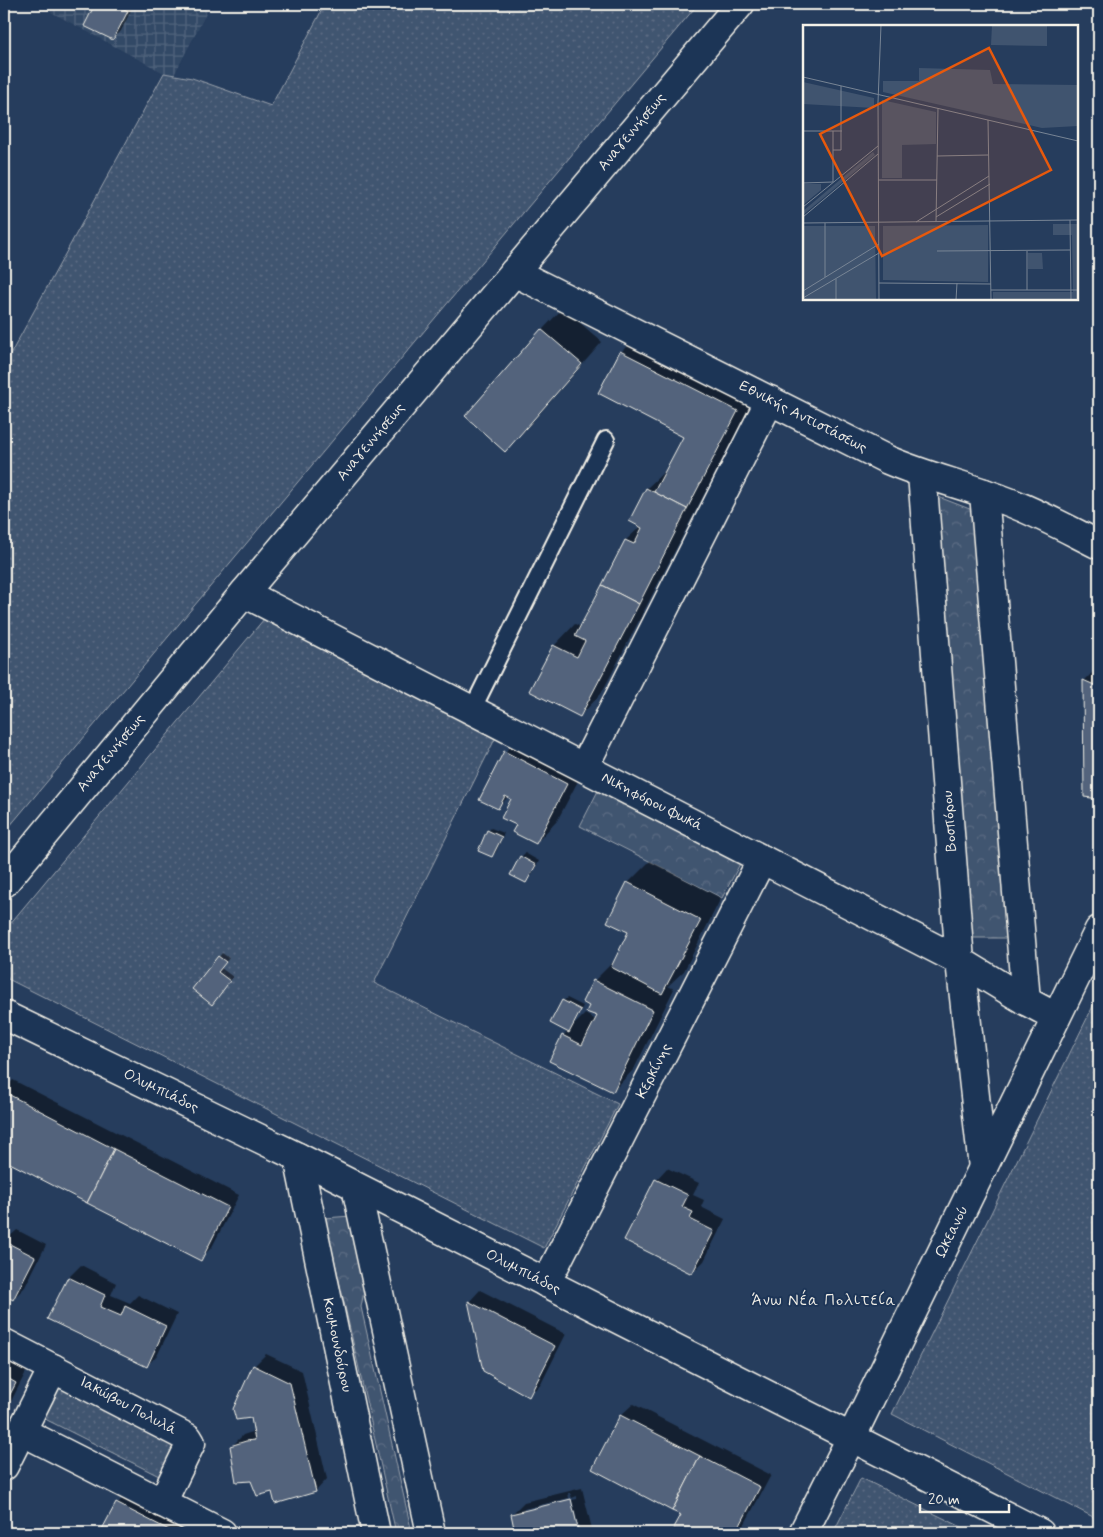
<svg xmlns="http://www.w3.org/2000/svg" width="1103" height="1537" font-family="Mynerve,sans-serif">
	<defs>
		<pattern id="industrial-grid" width="8" height="8" patternUnits="userSpaceOnUse" patternTransform="scale(1.25)"><rect width="8" height="8" fill="#334966"/><path d="M0 4h8M4 0v8" fill="none" stroke="#51647c"/></pattern>
		<pattern id="grass-dots" width="8" height="8" patternUnits="userSpaceOnUse" patternTransform="scale(1.25)"><rect width="8" height="8" fill="#40546f"/><path d="M2 2h.1M6 6h.1" fill="none" stroke="#5c6d84" stroke-width="1.8" stroke-linecap="round"/></pattern>
		<pattern id="park-crowns" width="20" height="18" patternUnits="userSpaceOnUse" patternTransform="scale(1.25)"><rect width="20" height="18" fill="#40546f"/><path d="M2 6a3 3 0 1 1 6 0M12 15a3 3 0 1 1 6 0" fill="none" stroke="#5c6d84"/></pattern>
	</defs>
	<rect width="100%" height="100%" fill="#263d5d"/>
	<filter id="ink" filterUnits="userSpaceOnUse"><feTurbulence type="fractalNoise" baseFrequency=".02" numOctaves="2"/><feDisplacementMap in="SourceGraphic" scale="10" xChannelSelector="R" yChannelSelector="G"/><feConvolveMatrix kernelMatrix="1 2 1 2 8 2 1 2 1" color-interpolation-filters="sRGB"/></filter>
	<g filter="url(#ink)">
		<polygon fill="url(#industrial-grid)" points="36,4 211,4 174,75 164,73"/>
		<g fill="url(#grass-dots)" stroke="#9aa2ac">
			<polygon points="325,4 698,4 4,833 4,366 164,73 192,78 271,106"/>
			<polygon points="264,619 496,737 374,983 618,1104 544,1248 4,977 4,931"/>
			<polygon points="1099,994 1099,1520 892,1414"/>
			<polygon points="60,1385 179,1446 163,1478 43,1418"/>
			<polygon points="861,1478 974,1533 833,1533"/>
		</g>
		<g fill="url(#park-crowns)" stroke="#9aa2ac">
			<polygon points="936,496 980,513 1010,938 970,938"/>
			<polygon points="601,785 743,858 722,898 580,826"/>
			<polygon points="351,1216 364,1291 361,1307 412,1533 396,1533 325,1218"/>
		</g>
		<g fill="#0007">
			<polygon points="96,4 134,4 121,31 113,39 86,25"/>
			<polygon points="563,308 602,342 526,429 505,450 466,416 542,330"/>
			<polygon points="643,330 758,390 601,694 580,716 554,646 575,624 581,627 626,540 641,526 631,521 647,488 668,468 685,436 621,352"/>
			<polygon points="1096,669 1099,670 1099,797 1085,796 1084,681"/>
			<polygon points="526,731 588,762 557,821 536,843 517,825 513,798 509,796 497,808 505,752"/>
			<polygon points="491,828 504,833 496,852 492,856 488,831"/>
			<polygon points="525,853 539,861 530,878 526,882 521,857"/>
			<polygon points="650,861 721,898 684,971 668,986 674,989 634,1069 613,1091 563,1036 568,1031 563,1001 567,998 583,1006 574,1025 585,1014 596,1020 598,1016 591,1005 594,981 615,960 630,932 609,921 628,883"/>
			<polygon points="222,953 229,958 221,968 233,977 215,999 193,989"/>
			<polygon points="13,1080 239,1195 212,1247 200,1259 4,1159 4,1089"/>
			<polygon points="667,1168 699,1183 693,1195 704,1200 701,1207 725,1219 704,1261 692,1273 656,1180"/>
			<polygon points="17,1230 46,1245 25,1287 13,1299 4,1294 4,1235 9,1237"/>
			<polygon points="81,1265 116,1283 111,1295 130,1303 138,1295 177,1314 158,1354 147,1366 49,1319 69,1277"/>
			<polygon points="480,1290 566,1334 541,1384 529,1395 469,1302"/>
			<polygon points="266,1354 302,1371 327,1479 316,1491 252,1479 231,1447 243,1435 255,1431 254,1366"/>
			<polygon points="4,1358 27,1370 4,1415"/>
			<polygon points="633,1404 771,1475 740,1533 673,1533 682,1514 593,1468 621,1415"/>
			<polygon points="582,1488 593,1533 580,1533 572,1500 577,1499 577,1496 572,1498 570,1493 568,1493 569,1498 524,1509 524,1512 570,1501 578,1533 517,1533 512,1514 524,1502"/>
			<polygon points="129,1492 209,1533 101,1533 117,1504"/>
		</g>
		<g fill="#52647b" stroke="#f4f1e8">
			<polygon points="95,4 114,4 128,11 113,40 84,26"/>
			<polygon points="541,329 582,364 505,452 465,416"/>
			<polygon points="620,351 738,411 687,509 654,492 683,437 598,393"/>
			<polygon points="646,488 687,509 639,604 602,585 625,540 634,544 642,528 629,521"/>
			<polygon points="602,585 639,604 580,717 529,691 553,645 577,657 585,641 575,636"/>
			<polygon points="1083,680 1099,687 1099,799 1084,797"/>
			<polygon points="504,751 567,784 536,844 512,832 516,825 501,818 511,799 505,796 498,809 479,800"/>
			<polygon points="487,830 502,837 492,857 478,851"/>
			<polygon points="520,856 536,865 526,883 510,875"/>
			<polygon points="627,882 701,920 662,994 611,967 628,932 607,922"/>
			<polygon points="218,956 226,962 218,972 230,981 212,1005 192,989"/>
			<polygon points="593,980 653,1010 613,1092 549,1061 562,1035 582,1045 597,1016 586,1012 589,1006 582,1002"/>
			<polygon points="562,1000 581,1010 569,1033 550,1023"/>
			<polygon points="4,1092 114,1149 87,1203 4,1160"/>
			<polygon points="114,1149 228,1207 201,1261 87,1203"/>
			<polygon points="655,1179 688,1195 682,1207 693,1212 690,1219 714,1231 692,1274 624,1240"/>
			<polygon points="4,1241 35,1257 13,1300 4,1295"/>
			<polygon points="68,1277 105,1295 100,1307 121,1316 125,1306 166,1326 147,1367 47,1319"/>
			<polygon points="468,1301 555,1346 529,1397 483,1371"/>
			<polygon points="253,1365 290,1383 316,1492 275,1504 272,1492 257,1496 251,1481 236,1482 230,1446 246,1441 255,1440 251,1418 236,1420 233,1409"/>
			<polygon points="4,1376 16,1383 4,1406"/>
			<polygon points="620,1415 700,1456 672,1511 592,1469"/>
			<polygon points="700,1456 760,1487 736,1533 671,1533 681,1515 672,1511"/>
			<polygon points="571,1499 579,1533 515,1533 511,1514"/>
			<polygon points="116,1503 175,1533 100,1533"/>
		</g>
		<g fill="none" stroke-linecap="round" stroke-linejoin="round">
			<g stroke="#f4f1e8" stroke-width="20">
				<polyline id="service" points="472,710 606,440"/>
			</g>
			<g stroke="#f4f1e8" stroke-width="31">
				<g id="minor">
					<path d="M 514,272 L 888,460 C 925,476 964,485 1001,499 C 1035,511 1067,529 1099,545"/>
					<polyline points="922,474 960,961 983,1168"/>
					<polyline points="984,493 1026,1001"/>
					<polyline points="244,593 960,961 1026,1001 1056,1017"/>
					<polyline points="584,767 770,400"/>
					<polyline points="4,1015 298,1157 1040,1533"/>
					<polyline points="298,1157 376,1533"/>
					<polyline points="356,1187 431,1533"/>
					<polyline points="546,1283 762,859"/>
					<polyline points="4,1343 188,1438 191,1443 162,1503"/>
					<polyline points="21,1431 222,1533"/>
					<polyline points="4,1466 53,1368"/>
					<polyline points="803,1533 851,1438 1099,930"/>
				</g>
			</g>
			<g stroke="#f4f1e8" stroke-width="31">
				<polyline id="tertiary" points="4,883 244,593 740,4"/>
			</g>
			<use href="#service" stroke="#1d3557" stroke-width="16"/>
			<use href="#minor" stroke="#1d3557" stroke-width="28"/>
			<use href="#tertiary" stroke="#1d3557" stroke-width="28"/>
		</g>
	</g>
	<g text-anchor="middle" dominant-baseline="central" stroke-width="4" stroke-linejoin="round" paint-order="stroke">
		<g font-size="15" fill="#f4f1e8" stroke="#1d3557">
			<text transform="translate(632 132) rotate(-50)">Αναγεννήσεως</text>
			<text transform="translate(803 417) rotate(27)">Εθνικής Αντιστάσεως</text>
			<text transform="translate(371 442) rotate(-50)">Αναγεννήσεως</text>
			<text transform="translate(111 753) rotate(-50)">Αναγεννήσεως</text>
			<text transform="translate(652 802) rotate(27)">Νικηφόρου Φωκά</text>
			<text transform="translate(950 821) rotate(-94)">Βοσπόρου</text>
			<text transform="translate(654 1071) rotate(-63)">Κερκίνης</text>
			<text transform="translate(161 1091) rotate(26)">Ολυμπιάδος</text>
			<text transform="translate(952 1232) rotate(-64)">Ωκεανού</text>
			<text transform="translate(523 1272) rotate(27)">Ολυμπιάδος</text>
			<text transform="translate(337 1345) rotate(78)">Κουμουνδούρου</text>
			<text transform="translate(128 1406) rotate(28)">Ιακώβου Πολυλά</text>
		</g>
		<g font-size="16" letter-spacing="1" fill="#f4f1e8" stroke="#1d3557">
			<text x="824" y="1300">Άνω Νέα Πολιτεία</text>
		</g>
	</g>
	<g transform="translate(803 25)">
		<rect width="275" height="275" fill="#263d5d"/>
		<path d="M 116,43 L 187,45 L 190,59 L 275,60 L 275,101 L 239,103 L 80,67 L 80,56 L 116,56 ZM 0,57 L 71,73 L 71,83 L 0,79 ZM 79,75 L 133,87 L 133,119 L 99,120 L 99,153 L 79,153 ZM 0,159 L 18,159 L 18,165 L 0,180 ZM 250,199 L 275,199 L 275,275 L 190,275 L 190,267 L 270,267 L 269,210 L 250,210 ZM 185,200 L 185,257 L 80,255 L 80,201 ZM 0,201 L 72,201 L 73,275 L 0,275 ZM 225,228 L 239,228 L 240,244 L 225,244 Z" fill="#40546f"/>
		<path d="M 70,127 L 72,130 L 0,190 L 0,186 Z" fill="#40546f"/>
		<path d="M 189,0 L 244,0 L 244,21 L 188,20 Z" fill="#40546f"/>
		<path fill="none" stroke="#788595" stroke-width="1" d="M 0,52 L 275,116M 185,95 L 188,275M 0,106 L 39,106M 30,125 L 38,125 L 38,61M 134,131 L 185,130M 75,155 L 134,155M 0,158 L 30,157 L 30,106M 0,182 L 75,121M 0,192 L 75,129M 133,192 L 187,159M 267,195 L 268,275M 113,197 L 186,151M 133,197 L 135,83M 0,198 L 275,195M 22,198 L 22,252M 134,226 L 267,225M 224,226 L 224,265M 76,258 L 188,259M 188,265 L 275,265M 0,266 L 76,219M 0,273 L 76,228M 33,275 L 33,254M 76,275 L 75,77 L 78,0M 153,275 L 154,258"/>
		<path fill="#e8590c" fill-opacity="0.15" stroke="#e8590c" stroke-width="2.5" d="M 186,23 L 248,145 L 79,231 L 17,109 Z"/>
		<rect width="275" height="275" fill="none" stroke="#f4f1e8" stroke-width="2.5"/>
	</g>
	<rect width="1103" height="1537" fill="none" stroke="#1d3557" stroke-width="20"/>
	<rect x="10" y="10" width="1083" height="1517" fill="none" stroke="#f4f1e8" stroke-width="2" filter="url(#ink)"/>
	<path d="M920 1504v8h89v-8" fill="none" stroke="#f4f1e8" stroke-width="2.5"/>
	<text x="928" y="1504" font-size="15" fill="#f4f1e8" stroke="#1d3557" stroke-width="4" paint-order="stroke">20 m</text>
</svg>
